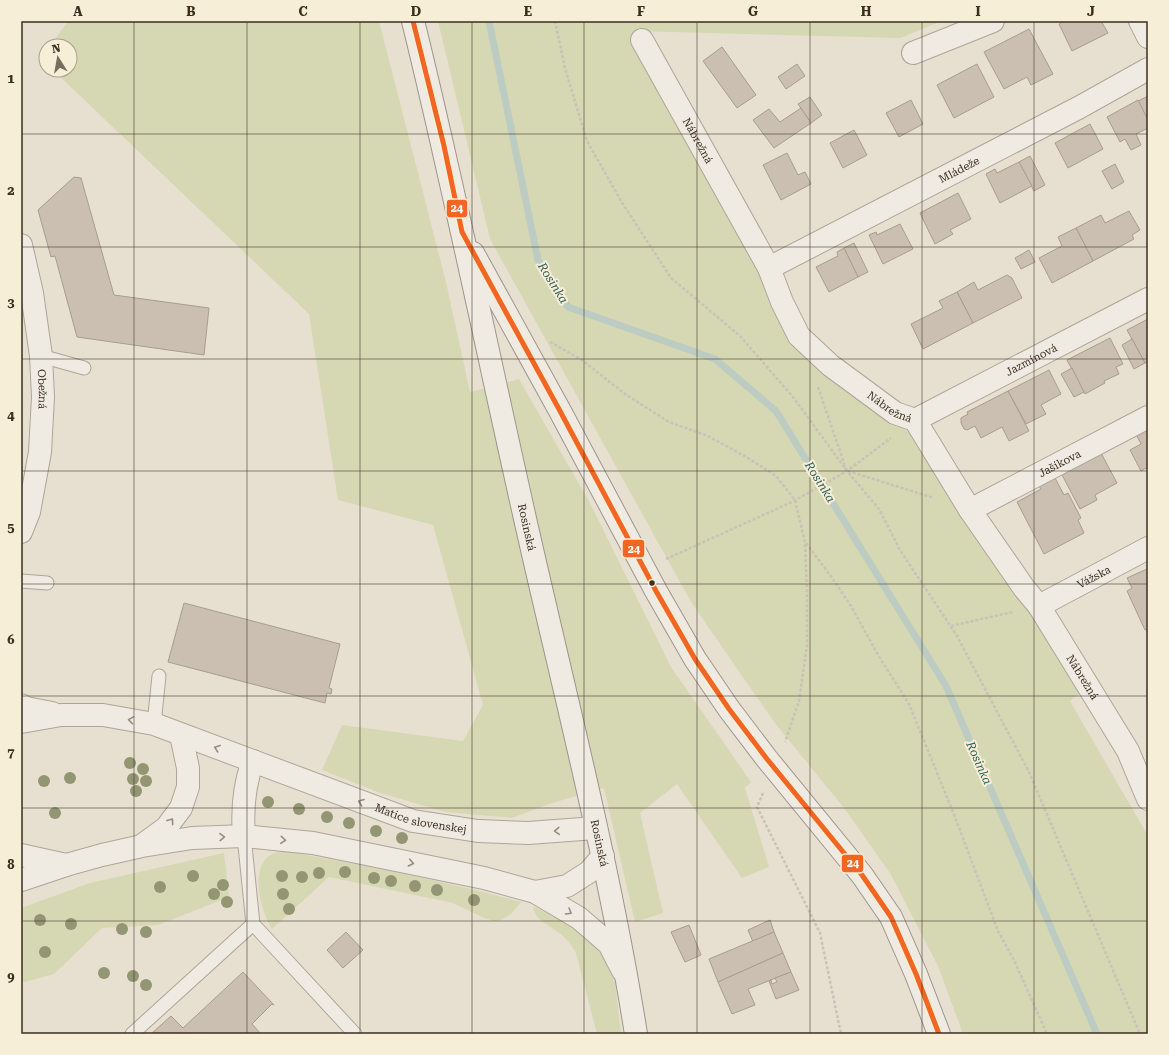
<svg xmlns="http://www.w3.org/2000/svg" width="1169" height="1055" font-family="'Roboto Serif',serif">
	<rect width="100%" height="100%" fill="#e7e0d1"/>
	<g fill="#d6d7b3">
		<polygon points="68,21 379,21 446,282 470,392 519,379 590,503 671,667 751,782 745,788 769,867 742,878 677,784 640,813 663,913 635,922 604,788 549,804 512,818 446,812 380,793 322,770 342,725 463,741 483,705 433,525 338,500 309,314 53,70 70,70 70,46 50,46"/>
		<polygon points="438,21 942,21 900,38 633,31 749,244 796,341 913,436 1083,691 1070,701 1148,836 1148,1034 963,1034 938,966 890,873 844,808 774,722 691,602 490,239"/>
		<path d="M 282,851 C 362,864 443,881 521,902 L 511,914 L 501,920 L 495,921 L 484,918 L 453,903 L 329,877 L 272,929 C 259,909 246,855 282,851 Z"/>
		<polygon points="224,853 229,897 158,925 102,928 54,974 21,983 21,908 90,883"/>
		<path d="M 533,906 L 570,924 L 595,944 L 604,959 L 615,983 L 621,1034 L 597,1034 L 576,953 C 572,947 569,941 563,936 C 552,926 535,922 533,906 Z"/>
	</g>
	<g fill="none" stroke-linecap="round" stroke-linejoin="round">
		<polyline stroke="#bcccc2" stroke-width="7" points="489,21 538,260 568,307 715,359 776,411 946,686 1097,1034"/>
	</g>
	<g fill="#cbbfb2" stroke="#a89c90">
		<polygon points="1064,21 1101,21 1108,33 1072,51 1059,24"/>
		<polygon points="1029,29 1053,74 1031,85 1027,77 1004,89 984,52"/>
		<polygon points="722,47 756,95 737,108 703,61"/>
		<polygon points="797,64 805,76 786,89 778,77"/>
		<polygon points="977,64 994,97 954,118 937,85"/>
		<polygon points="1148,96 1148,120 1138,101"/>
		<polygon points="810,97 822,115 811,123 798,104"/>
		<polygon points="911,100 923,124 899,137 886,113"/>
		<polygon points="1138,100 1148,120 1148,128 1136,134 1141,145 1131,150 1125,139 1120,142 1107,117"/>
		<polygon points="801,108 811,123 774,148 753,120 769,109 780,122"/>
		<polygon points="1090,124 1103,149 1068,168 1055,143"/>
		<polygon points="854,130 867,155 843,168 830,143"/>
		<polygon points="787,153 798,175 805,172 811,184 781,200 763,165"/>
		<polygon points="1030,156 1045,185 1034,191 1019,162"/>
		<polygon points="1019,162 1032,186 1000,203 986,174 995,169 997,173"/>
		<polygon points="1115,164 1124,182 1112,189 1102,171"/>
		<polygon points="74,177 81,178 114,295 209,308 204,355 77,337 55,256 51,257 38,210"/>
		<polygon points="958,193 971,219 950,230 953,234 935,244 920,213"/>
		<polygon points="1129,211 1140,230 1132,235 1134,239 1093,261 1076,228 1101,215 1105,223"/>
		<polygon points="900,224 913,249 883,264 869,235 876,232 877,235"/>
		<polygon points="1076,228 1093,261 1052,283 1039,258 1062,246 1058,237"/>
		<polygon points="854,243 868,272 858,277 844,248"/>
		<polygon points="844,248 858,277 829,292 816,267 838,256 837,252"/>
		<polygon points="1029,250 1035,262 1021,269 1015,258"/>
		<polygon points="1007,275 1012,278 1022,298 973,323 957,292 974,282 978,290"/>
		<polygon points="957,292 973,323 923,349 911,324 943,308 939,301"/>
		<polygon points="1148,319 1148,362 1145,363 1127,330"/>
		<polygon points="1110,338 1123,364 1116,367 1119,374 1104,381 1105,383 1085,394 1067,360"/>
		<polygon points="1132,339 1145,363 1134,369 1122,345"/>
		<polygon points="1072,368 1084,392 1074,397 1061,374"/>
		<polygon points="1049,370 1061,394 1041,405 1046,414 1026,424 1008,391"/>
		<polygon points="1008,391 1029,431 1009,441 1002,427 981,438 975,426 967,430 964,429 961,423 961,418 968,414 967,412"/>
		<polygon points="1148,428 1148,467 1141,471 1130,450 1141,444 1136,434"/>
		<polygon points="1100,451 1117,483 1095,495 1097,500 1080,509 1061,473"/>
		<polygon points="1055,478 1064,495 1068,493 1081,518 1078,520 1084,533 1044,554 1017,502 1041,489 1039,486"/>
		<polygon points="1147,569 1148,572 1148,629 1145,630 1127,591 1132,588 1127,578"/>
		<polygon points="184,603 340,644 329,688 332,689 331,694 327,693 325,703 168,662"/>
		<polygon points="770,920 774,932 753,942 748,930"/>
		<polygon points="689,925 701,955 685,962 671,932"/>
		<polygon points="346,932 363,950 343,968 327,950"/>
		<polygon points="774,932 783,953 718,982 709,959"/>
		<polygon points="783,953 791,972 748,989 755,1005 732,1014 718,982"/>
		<polygon points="243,972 274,1005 272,1004 252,1024 261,1034 152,1033 171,1016 183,1028"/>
		<polygon points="791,972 799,990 776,999 769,981 771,980 772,984 777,982 775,978"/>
	</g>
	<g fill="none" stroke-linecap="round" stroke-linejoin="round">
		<g stroke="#ada599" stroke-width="15">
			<g id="lane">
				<polyline points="41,356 84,368"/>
				<polyline points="21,581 47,583"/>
				<polyline points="154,724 159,676"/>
				<polyline points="244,836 253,924 355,1034"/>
				<polyline points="132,1034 253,924"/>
			</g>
		</g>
		<g stroke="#ada599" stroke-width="24">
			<g id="street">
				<polyline points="1140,21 1148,37"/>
				<path id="s1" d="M 642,40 L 769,268 L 782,302 L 799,336 L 830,365 L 895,413 L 915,420 L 970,510 L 1024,588 L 1039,606 L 1128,751 L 1148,799"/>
				<polyline points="913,53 993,21"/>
				<path id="s2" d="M 21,245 L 32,293 L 41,356 L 43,397 L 40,452 L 29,512 L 21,532"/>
				<path id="s3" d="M 769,268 L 1080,107 L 1148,69"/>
				<path id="s4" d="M 915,420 L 1148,299"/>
				<path id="s5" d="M 970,510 L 1148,417"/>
				<path id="s6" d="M 1039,606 L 1148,548"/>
				<polyline points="21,705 26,708 52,713"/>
				<path id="s7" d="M 21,722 L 61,715 L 103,715 L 154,724 L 413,821 L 478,831 L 528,833 L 596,828"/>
				<path d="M 244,836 C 242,811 244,785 253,761"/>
				<polyline points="144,844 166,828 181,808 188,787 188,768 181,735"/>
				<polyline points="21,855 66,865"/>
				<polyline points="21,880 66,865 102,855 142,846 192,838 244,836 313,843 484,878 535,892 579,918 609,944 623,971"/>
				<polyline points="535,892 567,886 589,872 603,856"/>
			</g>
		</g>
		<g stroke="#9c958a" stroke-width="24">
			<g id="secondary">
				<path id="s8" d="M 413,21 C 456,195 491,370 531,545 C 568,707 610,870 636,1034"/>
				<polyline points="473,253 560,411 656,591 695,659 729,709 767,759 862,875 891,917 916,974 939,1034"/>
			</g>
		</g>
		<g stroke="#c8c2b9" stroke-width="2.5" stroke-dasharray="3 2" stroke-linecap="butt">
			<polyline points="555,21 565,68 587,141 621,201 671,278 740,336 793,397 847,471 879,509 900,550 957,636 1029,772 1140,1034"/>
			<polyline points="550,342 582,360 625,394 669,422 708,436 748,458 776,476 795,500 805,543 807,591 807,645 799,701 785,742"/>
			<polyline points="818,387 846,469"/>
			<polyline points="848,471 934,498"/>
			<polyline points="806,543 830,575 851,606 878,655 909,704 955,817 998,931 1014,960 1047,1034"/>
			<polyline points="666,559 792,502 847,471 891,438"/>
			<polyline points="951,626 1013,612"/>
			<polyline points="763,793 757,807 820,933 841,1034"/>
		</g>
		<use href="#lane" stroke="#efebe3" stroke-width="13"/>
		<use href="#street" stroke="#efebe3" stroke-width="22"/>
		<use href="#secondary" stroke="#efebe3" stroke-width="22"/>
		<g stroke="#f7eed8" stroke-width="8">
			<polyline id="bus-1" points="413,21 444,146 462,232 560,411 656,591 695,659 729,709 767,759 862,875 891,917 916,974 939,1034"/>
		</g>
		<use href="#bus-1" stroke="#f26522" stroke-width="5"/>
	</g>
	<g fill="#929673">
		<circle cx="130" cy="763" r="6"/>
		<circle cx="143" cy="769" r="6"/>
		<circle cx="70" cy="778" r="6"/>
		<circle cx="133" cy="779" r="6"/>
		<circle cx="44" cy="781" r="6"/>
		<circle cx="146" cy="781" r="6"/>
		<circle cx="136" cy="791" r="6"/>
		<circle cx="268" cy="802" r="6"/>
		<circle cx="299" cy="809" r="6"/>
		<circle cx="55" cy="813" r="6"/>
		<circle cx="327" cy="817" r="6"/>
		<circle cx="349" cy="823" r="6"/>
		<circle cx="376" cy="831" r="6"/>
		<circle cx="402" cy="838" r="6"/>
		<circle cx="345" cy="872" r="6"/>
		<circle cx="319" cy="873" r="6"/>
		<circle cx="193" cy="876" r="6"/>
		<circle cx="282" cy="876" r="6"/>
		<circle cx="302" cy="877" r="6"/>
		<circle cx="374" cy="878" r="6"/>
		<circle cx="391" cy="881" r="6"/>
		<circle cx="223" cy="885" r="6"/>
		<circle cx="415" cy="886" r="6"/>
		<circle cx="160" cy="887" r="6"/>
		<circle cx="437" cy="890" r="6"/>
		<circle cx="214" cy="894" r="6"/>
		<circle cx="283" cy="894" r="6"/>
		<circle cx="474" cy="900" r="6"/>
		<circle cx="227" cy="902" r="6"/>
		<circle cx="289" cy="909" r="6"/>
		<circle cx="40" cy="920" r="6"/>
		<circle cx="71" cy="924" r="6"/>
		<circle cx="122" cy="929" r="6"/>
		<circle cx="146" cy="932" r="6"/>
		<circle cx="45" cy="952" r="6"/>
		<circle cx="104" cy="973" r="6"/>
		<circle cx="133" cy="976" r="6"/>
		<circle cx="146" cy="985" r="6"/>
	</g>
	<defs><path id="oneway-chevron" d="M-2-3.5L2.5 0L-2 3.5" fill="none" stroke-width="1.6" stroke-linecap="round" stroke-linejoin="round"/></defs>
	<g stroke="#968c82">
		<use href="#oneway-chevron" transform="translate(131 720) rotate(-171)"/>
		<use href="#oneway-chevron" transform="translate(217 748) rotate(-160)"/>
		<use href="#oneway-chevron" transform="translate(361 802) rotate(-159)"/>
		<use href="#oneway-chevron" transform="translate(171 821) rotate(-54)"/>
		<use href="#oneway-chevron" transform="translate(557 831) rotate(176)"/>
		<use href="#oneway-chevron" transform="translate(222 837) rotate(-2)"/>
		<use href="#oneway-chevron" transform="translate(283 840) rotate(5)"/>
		<use href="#oneway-chevron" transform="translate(411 863) rotate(12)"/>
		<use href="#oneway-chevron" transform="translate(569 912) rotate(30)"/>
	</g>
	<path fill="none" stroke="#3d2e20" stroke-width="1" stroke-opacity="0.55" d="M 134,21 L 134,1034M 247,21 L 247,1034M 360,21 L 360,1034M 472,21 L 472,1034M 584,21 L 584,1034M 697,21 L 697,1034M 810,21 L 810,1034M 922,21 L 922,1034M 1034,21 L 1034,1034M 21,134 L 1148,134M 21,247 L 1148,247M 21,359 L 1148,359M 21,471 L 1148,471M 21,584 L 1148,584M 21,696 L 1148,696M 21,808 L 1148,808M 21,921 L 1148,921"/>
	<circle fill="#3d2e20" stroke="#f7eed8" stroke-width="1.5" cx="652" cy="583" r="3.5"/>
	<g text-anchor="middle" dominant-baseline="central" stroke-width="4" stroke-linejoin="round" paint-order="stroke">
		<g font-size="11" fill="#3d2e20" stroke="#f7eed8">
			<text stroke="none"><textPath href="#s1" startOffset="115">Nábrežná</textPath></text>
			<text stroke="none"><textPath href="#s3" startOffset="214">Mládeže</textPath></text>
			<text stroke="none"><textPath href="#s4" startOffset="131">Jazmínová</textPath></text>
			<text stroke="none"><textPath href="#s2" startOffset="146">Obežná</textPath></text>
			<text stroke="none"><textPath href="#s1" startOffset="451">Nábrežná</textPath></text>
			<text stroke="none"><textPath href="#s5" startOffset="101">Jašíkova</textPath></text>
			<text stroke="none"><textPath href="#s8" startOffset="519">Rosinská</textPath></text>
			<text stroke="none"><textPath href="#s6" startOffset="62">Vážska</textPath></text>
			<text stroke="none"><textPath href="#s1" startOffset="787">Nábrežná</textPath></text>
			<text stroke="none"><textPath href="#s7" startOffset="418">Matice slovenskej</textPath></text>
			<text stroke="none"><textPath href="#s8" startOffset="843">Rosinská</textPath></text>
		</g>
		<g font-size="12" font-style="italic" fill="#2f5d5a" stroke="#f7eed8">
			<text transform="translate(553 283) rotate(58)">Rosinka</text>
			<text transform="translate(820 482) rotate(58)">Rosinka</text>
			<text transform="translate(979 763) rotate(66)">Rosinka</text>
		</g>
	</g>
	<g stroke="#f7eed8" stroke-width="1.5">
		<rect x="446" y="199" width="22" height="19" rx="4" fill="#f26522"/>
		<rect x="622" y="539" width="23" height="19" rx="4" fill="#f26522"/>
		<rect x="841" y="854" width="23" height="19" rx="4" fill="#f26522"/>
	</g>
	<g font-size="11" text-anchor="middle" font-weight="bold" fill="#fff">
		<text x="457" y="212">24</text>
		<text x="634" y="553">24</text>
		<text x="853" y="867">24</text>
	</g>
	<rect width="1169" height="1055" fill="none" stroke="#f7eed8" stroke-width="44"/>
	<g transform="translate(58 58) rotate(349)"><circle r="19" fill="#f7eed8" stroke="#ada18e"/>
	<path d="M0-3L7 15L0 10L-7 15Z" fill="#786c5e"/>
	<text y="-6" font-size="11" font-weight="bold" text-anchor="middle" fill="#3d2e20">N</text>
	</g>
	<rect x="22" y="22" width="1125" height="1011" fill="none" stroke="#3d2e20" stroke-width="1.5"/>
	<g font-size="13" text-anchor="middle" font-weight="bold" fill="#3d2e20">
		<text x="78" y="16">A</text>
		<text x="191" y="16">B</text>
		<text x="303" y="16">C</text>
		<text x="416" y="16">D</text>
		<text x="528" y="16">E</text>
		<text x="641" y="16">F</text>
		<text x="753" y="16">G</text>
		<text x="866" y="16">H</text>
		<text x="978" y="16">I</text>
		<text x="1091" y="16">J</text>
		<text x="11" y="83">1</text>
		<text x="11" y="195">2</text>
		<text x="11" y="307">3</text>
		<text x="11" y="420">4</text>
		<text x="11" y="532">5</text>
		<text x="11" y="644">6</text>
		<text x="11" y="757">7</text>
		<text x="11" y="869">8</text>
		<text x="11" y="981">9</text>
	</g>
</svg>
